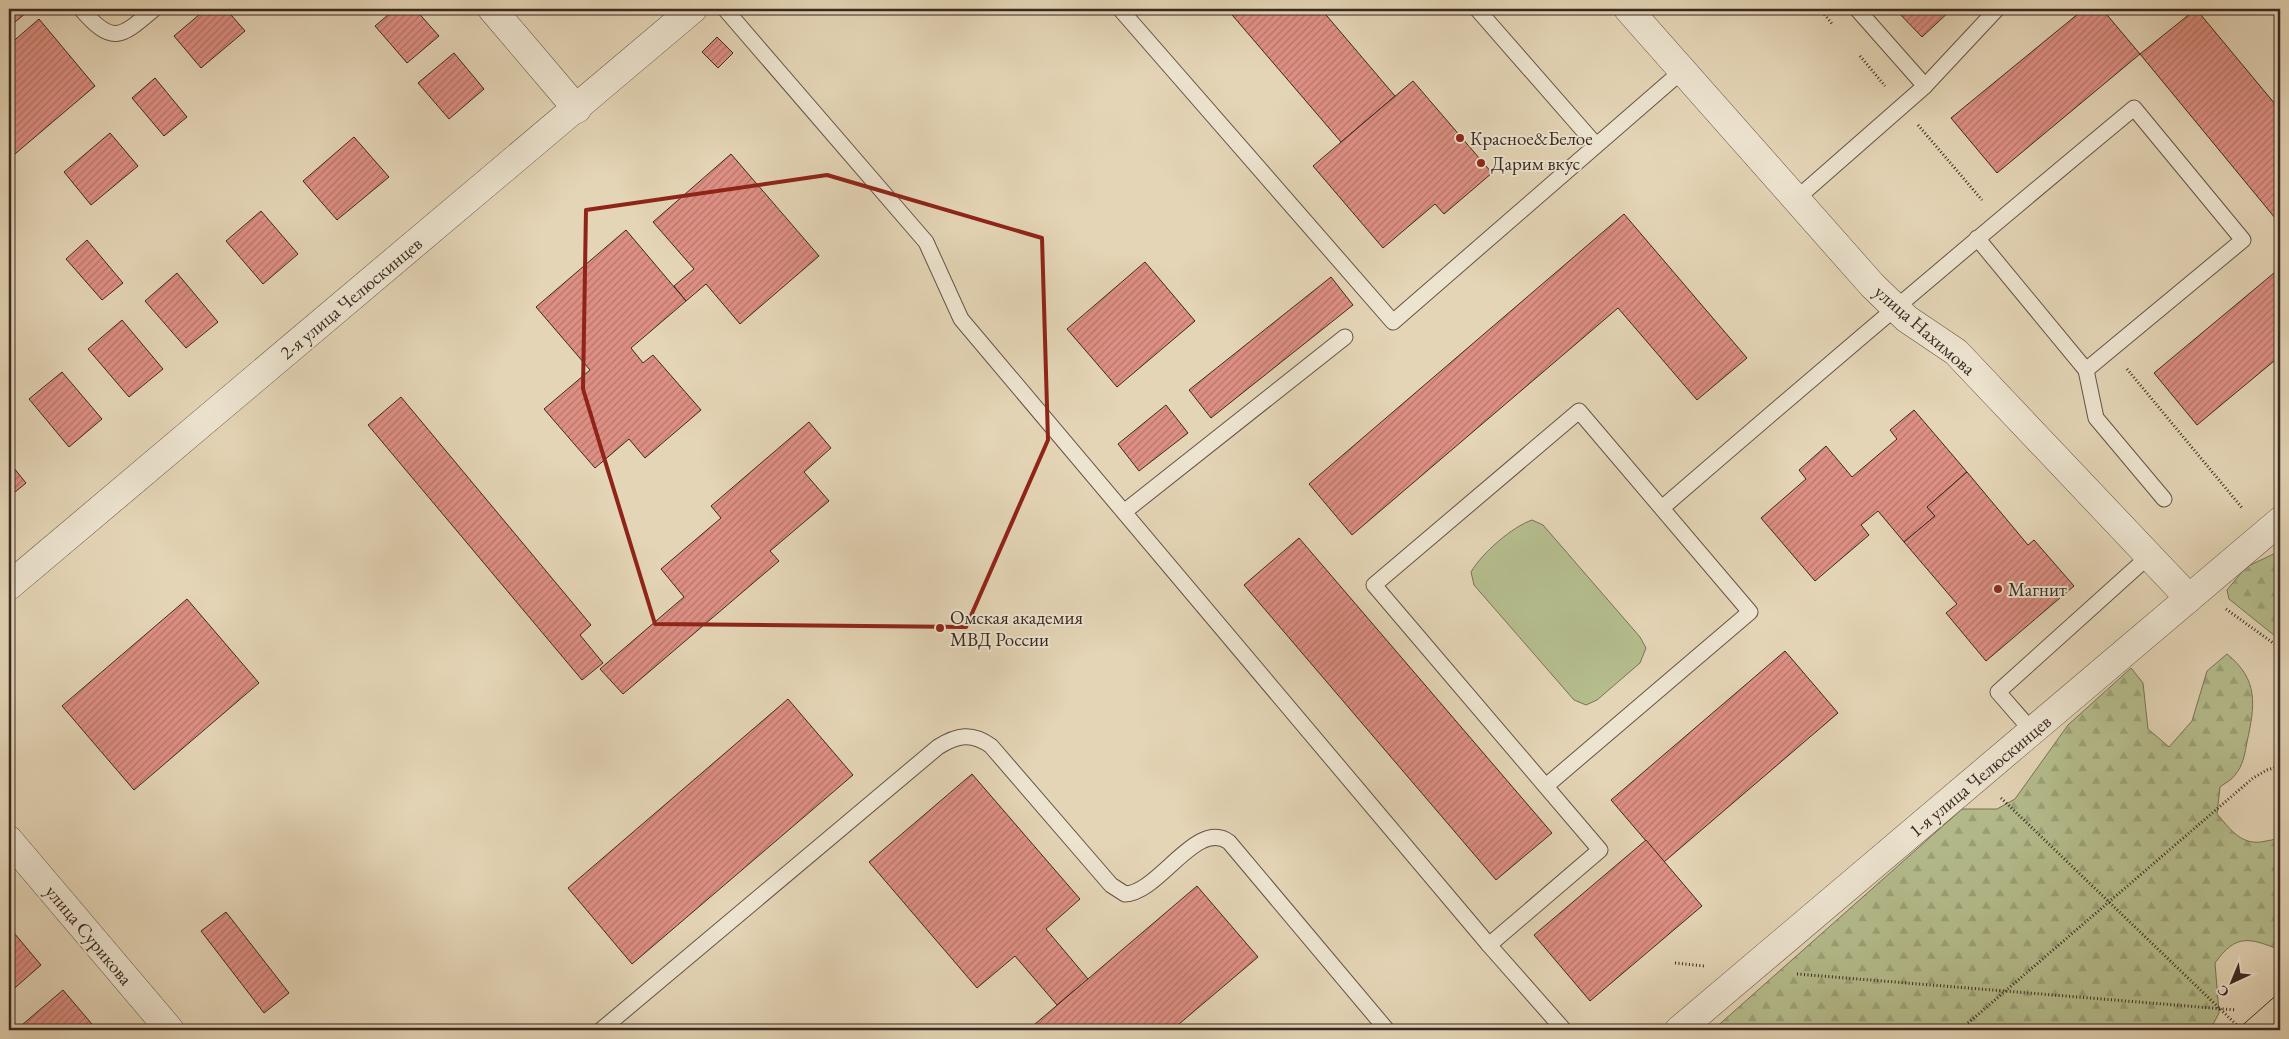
<svg xmlns="http://www.w3.org/2000/svg" width="2289" height="1039" font-family="'EB Garamond',serif">
	<defs>
		<pattern id="forest-firs" width="22" height="20" patternUnits="userSpaceOnUse" patternTransform="scale(1.25)"><rect width="22" height="20" fill="#b5bd8d"/><path d="M5 1l3.5 6h-7zM16 11l3.5 6h-7z" fill="#9ca279"/></pattern>
		<pattern id="building-hatch" width="6" height="6" patternUnits="userSpaceOnUse" patternTransform="scale(1.25)"><rect width="6" height="6" fill="#de8f83"/><path d="M-1 1l2-2M0 6l6-6M5 7l2-2" fill="none" stroke="#b5756b"/></pattern>
	</defs>
	<rect width="100%" height="100%" fill="#e4d5b6"/>
	<filter id="stains"><feTurbulence type="fractalNoise" baseFrequency=".004" numOctaves="4"/><feColorMatrix values="0 0 0 0 .2 0 0 0 0 .09 0 0 0 0 .02 0 0 0 .5 -.17"/></filter>
	<radialGradient id="worn" r=".72"><stop offset=".6" stop-color="#630" stop-opacity="0"/><stop offset="1" stop-color="#630" stop-opacity=".3"/></radialGradient>
	<g fill="url(#forest-firs)" stroke="#777358">
		<polygon points="2280,551 2280,640 2229,599 2227,590 2246,567"/>
		<path d="M 2227,654 C 2259,680 2255,705 2247,742 C 2245,753 2243,766 2235,775 C 2232,780 2225,783 2220,787 L 2217,814 C 2231,830 2242,847 2266,841 C 2271,840 2276,840 2280,835 L 2280,950 C 2250,938 2236,933 2215,963 L 2219,1013 L 2210,1030 L 1713,1030 L 1962,809 L 1997,809 L 2015,799 L 2068,725 L 2131,668 L 2143,683 L 2148,729 L 2169,747 L 2192,721 L 2207,671 Z"/>
	</g>
	<path fill="#b5bd8d" stroke="#777358" d="M 1532,520 L 1543,525 L 1640,637 L 1646,648 L 1640,663 L 1597,700 L 1586,705 L 1574,700 L 1474,585 L 1471,572 C 1482,553 1512,527 1532,520 Z"/>
	<g fill="url(#building-hatch)" stroke="#392922">
		<polygon points="9,9 24,9 27,12 9,27"/>
		<polygon points="206,9 226,9 245,31 201,68 174,36"/>
		<polygon points="395,9 415,9 439,36 407,63 375,26"/>
		<polygon points="1227,9 1321,9 1395,96 1341,142"/>
		<polygon points="1895,9 1952,9 1922,37"/>
		<polygon points="2084,9 2102,9 2140,54 1997,173 1951,118"/>
		<polygon points="2196,9 2280,110 2280,224 2140,54"/>
		<polygon points="39,19 95,86 9,159 9,45"/>
		<polygon points="717,37 733,53 718,68 702,52"/>
		<polygon points="454,53 484,89 449,119 418,83"/>
		<polygon points="155,78 187,117 164,136 132,98"/>
		<polygon points="1413,81 1492,173 1444,214 1435,204 1383,248 1313,166"/>
		<polygon points="110,133 138,166 91,205 64,172"/>
		<polygon points="354,137 389,177 337,220 303,181"/>
		<polygon points="731,154 819,256 740,324 706,284 686,301 674,286 694,269 653,222"/>
		<polygon points="261,211 298,254 263,284 226,241"/>
		<polygon points="1624,214 1747,358 1697,400 1618,308 1352,535 1309,484"/>
		<polygon points="626,230 686,301 631,348 643,363 653,355 701,410 645,458 629,439 595,468 544,409 590,370 536,307"/>
		<polygon points="87,240 123,283 102,300 66,259"/>
		<polygon points="1145,262 1195,321 1117,387 1067,329"/>
		<polygon points="2280,268 2280,356 2197,425 2154,373"/>
		<polygon points="177,273 218,322 186,348 145,301"/>
		<polygon points="1331,277 1353,305 1211,418 1189,390"/>
		<polygon points="122,320 163,369 129,397 88,349"/>
		<polygon points="62,372 102,419 69,447 29,399"/>
		<polygon points="401,397 591,625 580,635 603,663 582,680 368,425"/>
		<polygon points="1166,405 1188,433 1139,471 1118,444"/>
		<polygon points="1914,410 1967,472 1927,507 1935,516 1904,542 1878,511 1861,525 1869,535 1815,581 1761,518 1806,479 1799,470 1826,446 1852,477 1897,439 1890,430"/>
		<polygon points="809,422 831,448 804,472 829,501 770,551 779,561 623,694 600,669 684,597 661,569 721,518 711,506"/>
		<polygon points="9,462 26,483 9,497"/>
		<polygon points="1967,472 2028,545 2034,540 2074,586 1986,661 1946,613 1957,604 1904,542 1935,516 1927,507"/>
		<polygon points="1299,538 1552,833 1496,880 1244,585"/>
		<polygon points="187,599 259,683 134,790 62,706"/>
		<polygon points="1785,651 1838,713 1664,862 1611,800"/>
		<polygon points="788,699 853,775 632,964 568,888"/>
		<polygon points="972,774 1080,899 1046,929 1088,979 1057,1005 1015,956 977,988 869,862"/>
		<polygon points="1646,840 1702,906 1590,1001 1534,935"/>
		<polygon points="1197,886 1258,957 1172,1030 1028,1030"/>
		<polygon points="226,912 289,993 264,1013 201,931"/>
		<polygon points="9,927 41,965 9,993"/>
		<polygon points="63,990 97,1030 16,1030"/>
	</g>
	<g fill="none" stroke-linecap="round" stroke-linejoin="round">
		<g stroke="#645447" stroke-width="17">
			<g id="service">
				<path d="M 81,9 C 113,46 121,37 154,9"/>
				<polyline points="725,9 926,242 961,319 1489,945 1564,1030"/>
				<polyline points="1120,9 1393,322 1682,71"/>
				<polyline points="1477,9 1596,145"/>
				<polyline points="1925,86 1997,9"/>
				<polyline points="1795,200 1925,86 1857,9"/>
				<polyline points="2086,370 2096,418 2164,499"/>
				<path d="M 1662,508 C 1818,373 1975,240 2134,108 L 2243,240 L 2086,370 L 1977,238"/>
				<polyline points="1124,512 1345,337"/>
				<polyline points="2032,731 1998,692 2149,556"/>
				<polyline points="1489,945 1600,850 1374,585 1579,411 1750,612 1546,786"/>
				<path d="M 601,1030 L 938,747 C 957,735 972,732 991,746 L 1111,885 L 1125,894 C 1159,893 1197,818 1229,842 L 1387,1030"/>
			</g>
		</g>
		<g stroke="#645447" stroke-width="29">
			<g id="minor">
				<polyline points="492,9 577,109"/>
				<polyline points="1628,9 1872,285 1907,319 1956,352 2189,598"/>
				<polyline points="9,840 170,1030"/>
				<polyline points="1679,1030 2280,521"/>
			</g>
		</g>
		<g stroke="#645447" stroke-width="29">
			<polyline id="tertiary" points="9,586 693,9"/>
		</g>
		<g stroke="#392922" stroke-width="3" stroke-dasharray="1 2.5" stroke-linecap="butt">
			<polyline points="1820,9 1833,25"/>
			<polyline points="1860,56 1885,86"/>
			<polyline points="1918,125 1982,200"/>
			<polyline points="2127,369 2243,509"/>
			<polyline points="2226,609 2280,648"/>
			<polyline points="2001,798 2242,1030"/>
			<polyline points="1675,963 1704,966"/>
			<polyline points="1797,974 2236,1010"/>
			<polyline points="1960,1030 2253,778 2267,770 2280,766"/>
		</g>
		<use href="#service" stroke="#ede4d0" stroke-width="15"/>
		<use href="#minor" stroke="#ede4d0" stroke-width="28"/>
		<use href="#tertiary" stroke="#ede4d0" stroke-width="28"/>
		<g stroke="#392922" stroke-width="1">
			<polyline points="2237,1030 2280,992"/>
			<polyline points="2278,1030 2280,1029"/>
		</g>
	</g>
	<path fill="none" stroke="#8f2418" stroke-width="4" stroke-linejoin="round" d="M 827,175 L 1042,238 L 1048,440 L 966,627 L 655,624 L 583,389 L 586,210 Z"/>
	<g fill="#8f2418" stroke="#ede4d0" stroke-width="2">
		<circle cx="1460" cy="138" r="5"/>
		<circle cx="1481" cy="163" r="5"/>
		<circle cx="1998" cy="589" r="5"/>
		<circle cx="940" cy="628" r="5"/>
	</g>
	<g text-anchor="middle" dominant-baseline="central" stroke-width="4" stroke-linejoin="round" paint-order="stroke">
		<g font-size="19" fill="#392922" stroke="#ede4d0" text-anchor="start">
			<text x="1470" y="138">Красное&amp;Белое</text>
			<text x="1491" y="163">Дарим вкус</text>
			<text x="2008" y="589">Магнит</text>
			<text x="950" y="617">Омская академия<tspan x="950" dy="22">МВД России</tspan></text>
		</g>
		<g font-size="19" fill="#392922" stroke="#ede4d0">
			<text transform="translate(351 298) rotate(-40)">2-я улица Челюскинцев</text>
			<text transform="translate(1925 330) rotate(41)">улица Нахимова</text>
			<text transform="translate(1980 776) rotate(-40)">1-я улица Челюскинцев</text>
			<text transform="translate(89 935) rotate(50)">улица Сурикова</text>
		</g>
	</g>
	<rect width="2289" height="1039" fill="none" stroke="#e4d5b6" stroke-width="30"/>
	<rect x="10" y="10" width="2269" height="1019" fill="none" stroke="#392922" stroke-width="2.5"/>
	<rect x="15" y="15" width="2259" height="1009" fill="none" stroke="#392922"/>
	<g transform="translate(2232 982) rotate(224)" stroke="#ede4d0" stroke-width="4" paint-order="stroke">
	<path d="M0-4L9 19L0 12L-9 19Z" fill="#392922"/>
	<text y="-8" font-size="14" font-weight="bold" text-anchor="middle" fill="#392922">С</text>
	</g>
	<rect width="100%" height="100%" filter="url(#stains)"/>
	<rect width="100%" height="100%" fill="url(#worn)"/>
</svg>
